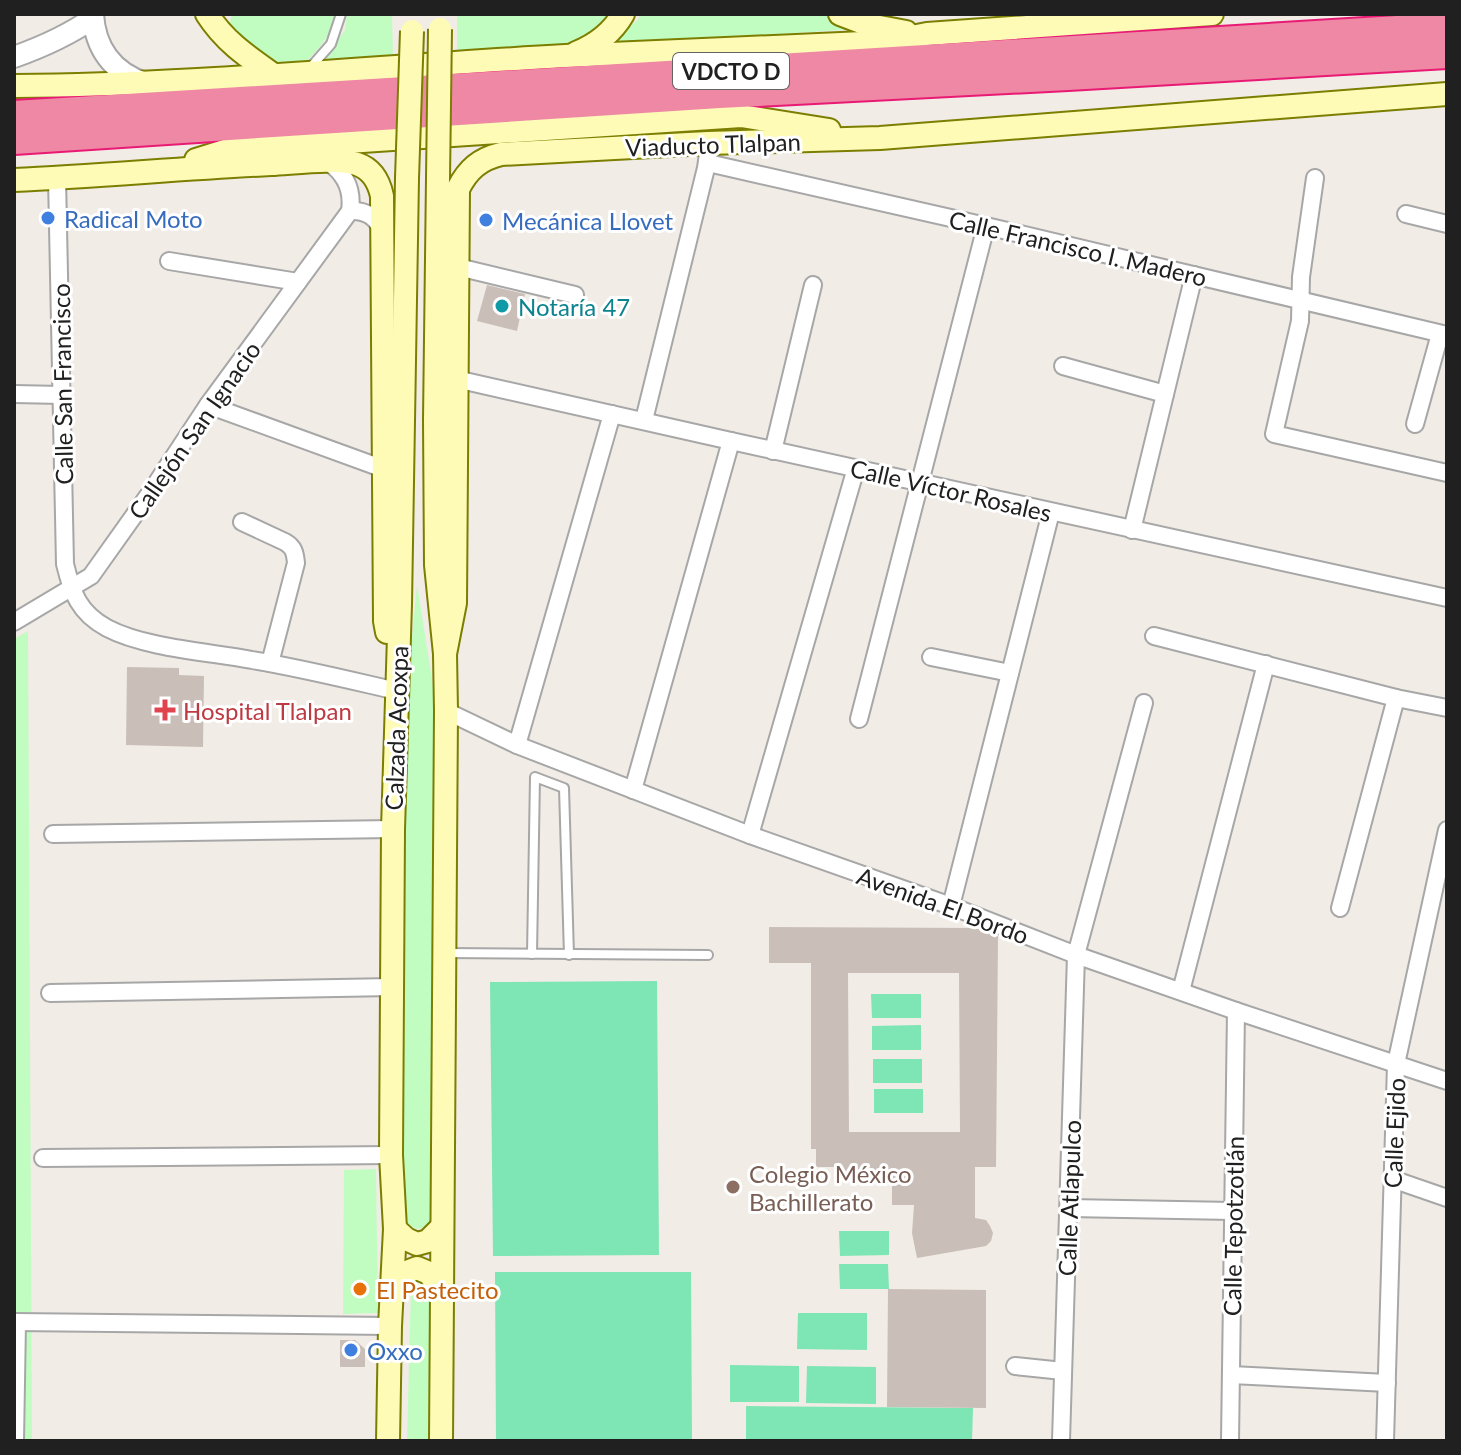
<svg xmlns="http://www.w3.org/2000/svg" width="1461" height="1455" font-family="Lato,sans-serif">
	<rect width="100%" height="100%" fill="#f1ece6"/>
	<g fill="#c1fdc0">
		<path d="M 232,14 L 335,14 C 331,38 316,52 299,68 L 277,67 L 229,26 Z"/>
		<polygon points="347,14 392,14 393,60 323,62 345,30"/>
		<polygon points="457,14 610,14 599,27 563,47 457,52"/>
		<polygon points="640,14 818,14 871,28 601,46 638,20"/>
		<path d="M 417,585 L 438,717 L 434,1220 C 423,1233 411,1231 403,1217 L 400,1004 L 406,703 Z"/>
		<polygon points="28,631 32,1441 14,1441 14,639"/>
		<polygon points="376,1169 378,1313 343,1314 344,1170"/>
		<polygon points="422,1283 433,1293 431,1441 407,1441 411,1287"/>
	</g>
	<g fill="#7ee5b4">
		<polygon points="657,981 659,1255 493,1256 490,982"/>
		<polygon points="871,994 921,994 921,1018 872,1018"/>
		<polygon points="921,1025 921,1050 872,1050 872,1026"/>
		<rect x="873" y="1059" width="49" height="24"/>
		<rect x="874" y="1089" width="49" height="24"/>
		<polygon points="839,1231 889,1231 889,1255 840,1256"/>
		<polygon points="839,1264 888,1264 889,1289 840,1289"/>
		<polygon points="495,1272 691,1272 692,1441 496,1441"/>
		<polygon points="798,1313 867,1313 867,1350 797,1349"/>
		<polygon points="730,1365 799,1366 799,1402 730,1402"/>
		<polygon points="807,1366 876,1367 876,1404 806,1403"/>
		<polygon points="746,1406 973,1408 972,1441 746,1441"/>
	</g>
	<g fill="#c9beb8" fill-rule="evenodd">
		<polygon points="487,285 525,294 517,331 477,321"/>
		<polygon points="127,667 179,668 179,675 204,676 203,747 126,745"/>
		<path d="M 769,927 L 976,928 L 998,936 L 996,1167 L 975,1167 L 975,1218 L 986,1220 L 990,1226 L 993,1233 L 991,1241 L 986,1246 L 917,1258 L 912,1233 L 914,1205 L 892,1205 L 892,1177 L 835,1176 L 835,1167 L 816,1167 L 816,1149 L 811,1149 L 811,963 L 769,963 ZM 848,973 L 959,973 L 960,1132 L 849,1132 Z"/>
		<polygon points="888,1289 986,1290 986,1408 887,1407"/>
		<polygon points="340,1340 355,1340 365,1349 365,1367 340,1367"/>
	</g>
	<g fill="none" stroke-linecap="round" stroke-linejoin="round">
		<g stroke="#a7a7a7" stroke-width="12">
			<g id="service">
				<polyline points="310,68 331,44 341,14"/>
				<polyline points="444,953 708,955"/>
				<polyline points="532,954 535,777 564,788 569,955"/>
			</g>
		</g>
		<g stroke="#a7a7a7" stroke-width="20">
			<g id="minor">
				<polyline points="708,163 986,226 1447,335"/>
				<path d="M 57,178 L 65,564 C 72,593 79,613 107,628 C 145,648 209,652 252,660 C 301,668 349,680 397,691"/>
				<polyline points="1315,178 1301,277 1300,321 1274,434 1447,473"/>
				<path d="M 350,211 C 365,210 377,216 382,232"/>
				<polyline points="1406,214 1447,224"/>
				<polyline points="169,261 298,282"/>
				<polyline points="458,267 575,295"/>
				<polyline points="1063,366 1165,394"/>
				<polyline points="456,379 731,441 1447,598"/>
				<polyline points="14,394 62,395"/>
				<polyline points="208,405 384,469"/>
				<polyline points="644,420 706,168 708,154"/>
				<polyline points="1415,424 1440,334"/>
				<polyline points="773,451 813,285"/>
				<path d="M 242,522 L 285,542 C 294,547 295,553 296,563 L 270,663"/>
				<polyline points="1132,530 1194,275"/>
				<path d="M 14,622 L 91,576 L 150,493 L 208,405 L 350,211 C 353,190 346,174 328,162"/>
				<polyline points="1154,636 1396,698 1447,708"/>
				<polyline points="931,657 1010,673"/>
				<polyline points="446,711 517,745 750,835 951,906 1076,955 1236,1011 1447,1081"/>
				<polyline points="859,719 986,226"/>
				<polyline points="517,745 612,414"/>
				<polyline points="633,790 731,441"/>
				<polyline points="53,834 393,829"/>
				<polyline points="750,835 856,468"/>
				<polyline points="951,906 1051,512"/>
				<polyline points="1340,908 1396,698"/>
				<polyline points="1181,991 1266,664"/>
				<polyline points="50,993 393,987"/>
				<polyline points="43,1158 391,1155"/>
				<polyline points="1392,1179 1447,1198"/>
				<polyline points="1069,1208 1233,1211"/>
				<polyline points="14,1322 390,1326"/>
				<polyline points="1015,1366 1063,1371"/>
				<polyline points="1231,1375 1387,1383"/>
				<polyline points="15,1441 17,1322"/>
				<polyline points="1061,1441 1076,955 1144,703"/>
				<polyline points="1230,1441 1236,1011"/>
				<polyline points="1385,1441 1396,1064 1447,830"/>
			</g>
		</g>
		<g stroke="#a7a7a7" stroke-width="24">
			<g id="tertiary">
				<path d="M 93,14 C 95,48 112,72 145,83"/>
				<path d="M 14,57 C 42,47 69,35 93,18"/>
			</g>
		</g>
		<g stroke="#7c7e00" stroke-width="26">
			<g id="secondary">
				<path d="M 207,14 C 225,42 248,57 275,76"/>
				<polyline points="840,14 869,25 906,32"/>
				<path d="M 576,53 C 596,45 612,33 623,14"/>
				<path d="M 14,86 C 198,85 381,66 565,56 C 672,51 779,47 886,42 L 927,34 L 1212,14"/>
				<polyline points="196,160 228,150 741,116 829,130"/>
				<polyline points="438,178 435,420 436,565 445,654 446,711 441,1441"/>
				<path d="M 14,180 C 100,176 186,168 271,164 C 294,163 337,157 357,164 C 372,169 379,182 382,196 L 385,621 L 387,632"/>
				<path d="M 445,654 L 455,603 L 458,189 C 468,169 480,159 501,154 L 708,143 L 880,138 L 1447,94"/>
				<polyline points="395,1229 406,1239 417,1244 428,1241 441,1228"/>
				<polyline points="394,1277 417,1268 429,1273 441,1290"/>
				<polyline points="388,1441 390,1326 395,1229 391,1155 393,829 400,604 407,178"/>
			</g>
		</g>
		<g stroke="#e81a73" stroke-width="32">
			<g id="motorway">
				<polyline points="14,115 1447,27"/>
				<polyline points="14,140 719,94 1068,76 1447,54"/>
			</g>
		</g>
		<use href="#service" stroke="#fff" stroke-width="8"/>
		<use href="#minor" stroke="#fff" stroke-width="16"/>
		<use href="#tertiary" stroke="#fff" stroke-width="20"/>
		<use href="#secondary" stroke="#fefbb7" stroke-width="22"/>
		<use href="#motorway" stroke="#ee88a4" stroke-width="28"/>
		<g stroke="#7c7e00" stroke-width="26" stroke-linecap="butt">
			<g id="secondary-bridge">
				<polyline points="407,178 412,31"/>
				<polyline points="438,178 440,29"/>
			</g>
		</g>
		<use href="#secondary-bridge" stroke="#fefbb7" stroke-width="22"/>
	</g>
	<g fill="#3f7fe0" stroke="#fff" stroke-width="3">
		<circle cx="48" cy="218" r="8"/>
		<circle cx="486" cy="220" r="8"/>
		<circle cx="351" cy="1350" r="8"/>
	</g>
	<circle fill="#0f9aa8" stroke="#fff" stroke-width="3" cx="502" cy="306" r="8"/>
	<path fill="#e0444e" stroke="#fff" stroke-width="3" d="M161 698h8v8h8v8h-8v8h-8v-8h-8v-8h8z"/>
	<circle fill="#8d6e63" stroke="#fff" stroke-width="3" cx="733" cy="1187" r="8"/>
	<circle fill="#e8710a" stroke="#fff" stroke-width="3" cx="360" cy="1289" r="8"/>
	<g text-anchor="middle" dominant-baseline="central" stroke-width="6" stroke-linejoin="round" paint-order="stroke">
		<rect fill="#fff" stroke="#636363" stroke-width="2" x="673" y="53" width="116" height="36" rx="6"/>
		<g font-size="22" font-weight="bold" fill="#202020">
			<text x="731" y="71">VDCTO D</text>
		</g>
		<g font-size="24" fill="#202020" stroke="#fff">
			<text transform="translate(713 144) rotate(-2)">Viaducto Tlalpan</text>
			<text transform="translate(1078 248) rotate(13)">Calle Francisco I. Madero</text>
			<text transform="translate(62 384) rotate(-91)">Calle San Francisco</text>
			<text transform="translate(194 430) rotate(-55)">Callejón San Ignacio</text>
			<text transform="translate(951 490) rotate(13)">Calle Víctor Rosales</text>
			<text transform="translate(396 728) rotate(-88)">Calzada Acoxpa</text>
			<text transform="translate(943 905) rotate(20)">Avenida El Bordo</text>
			<text transform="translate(1394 1133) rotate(-88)">Calle Ejido</text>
			<text transform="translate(1069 1198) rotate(-88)">Calle Atlapulco</text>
			<text transform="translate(1233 1226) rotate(-89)">Calle Tepotzotlán</text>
		</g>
		<g font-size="24" fill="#366cbe" stroke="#fff" text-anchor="start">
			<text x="64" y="218">Radical Moto</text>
			<text x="502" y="220">Mecánica Llovet</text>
			<text x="367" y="1350">Oxxo</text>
		</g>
		<g font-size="24" fill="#0d838f" stroke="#fff" text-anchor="start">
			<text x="518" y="306">Notaría 47</text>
		</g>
		<g font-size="24" fill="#be3a42" stroke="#fff" text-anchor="start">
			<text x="183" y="710">Hospital Tlalpan</text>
		</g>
		<g font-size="24" fill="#785e54" stroke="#fff" text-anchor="start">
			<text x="749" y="1173">Colegio México<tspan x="749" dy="28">Bachillerato</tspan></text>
		</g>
		<g font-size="24" fill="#c56008" stroke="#fff" text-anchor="start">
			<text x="376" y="1289">El Pastecito</text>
		</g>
	</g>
	<rect width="1461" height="1455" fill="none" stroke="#202020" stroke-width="32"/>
</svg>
